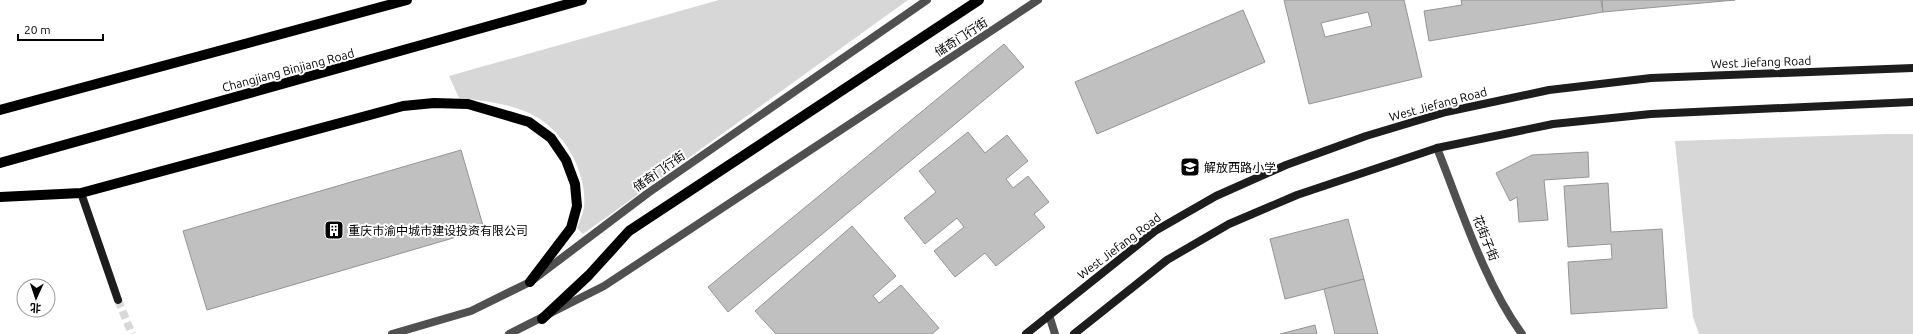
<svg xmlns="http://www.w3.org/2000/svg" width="1913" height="334" font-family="Ubuntu,'Noto Sans SC',sans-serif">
	<rect width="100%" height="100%" fill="#fff"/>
	<g fill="#d7d7d7">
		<path d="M 719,0 L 908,0 L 583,234 L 577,228 C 579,222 583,214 584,208 C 588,172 563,129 531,114 C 511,104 481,100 459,98 L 449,76 Z"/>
		<polygon points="1888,134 1913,134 1913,334 1699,334 1693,317 1675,141"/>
	</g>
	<g fill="#c0c0c0" stroke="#949494" fill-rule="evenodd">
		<path d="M 1284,0 L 1404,0 L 1422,77 L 1309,104 ZM 1368,12 L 1372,26 L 1325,37 L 1321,23 Z"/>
		<polygon points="1461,0 1601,0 1603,12 1429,41 1424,11 1462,5"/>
		<polygon points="1602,0 1735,0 1603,12"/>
		<polygon points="1243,10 1265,62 1097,134 1075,82"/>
		<polygon points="1004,44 1024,67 728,312 708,287"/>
		<polygon points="968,132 985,153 1007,135 1028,161 1006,179 1013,188 1028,176 1049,202 1034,214 1045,227 996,266 985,253 955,277 934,251 964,227 957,218 925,244 904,218 936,192 919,171"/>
		<polygon points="461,150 484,229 207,310 183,231"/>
		<polygon points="1588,152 1589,177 1544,180 1548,220 1519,222 1517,197 1510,201 1496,173 1532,155"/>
		<polygon points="1608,183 1611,232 1662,229 1667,308 1571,314 1568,262 1612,259 1611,244 1568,247 1564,186"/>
		<polygon points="1348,219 1364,279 1285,299 1270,239"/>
		<polygon points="852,226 896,276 873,296 879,303 901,285 939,328 932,334 776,334 755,311"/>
		<polygon points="1364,279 1378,334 1335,334 1324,289"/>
		<polygon points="1315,325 1317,334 1280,334"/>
	</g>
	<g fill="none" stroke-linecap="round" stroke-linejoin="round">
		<polyline stroke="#d9d9d9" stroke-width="8" stroke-dasharray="8 4" stroke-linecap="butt" points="118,300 132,334"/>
		<polyline stroke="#505050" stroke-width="8" points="1049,315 1055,334"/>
		<path stroke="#505050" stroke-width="8" d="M 1437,148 C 1461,208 1484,282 1522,334"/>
		<g stroke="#505050" stroke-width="8">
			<polyline points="392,334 471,311 530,282 648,193 927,0"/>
			<polyline points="509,334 604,286 1038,0"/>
		</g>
		<g stroke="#1d1d1d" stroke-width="8">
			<polyline points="81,193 118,300"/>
			<polyline points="1026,334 1155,231 1216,196 1286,165 1366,136 1446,112 1549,90 1651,78 1913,68"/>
			<polyline points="1074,334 1167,260 1229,224 1297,195 1437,148 1553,124 1651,114 1913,102"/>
		</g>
		<g stroke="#000" stroke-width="10">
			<polyline points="0,110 407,0"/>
			<polyline points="0,163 582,0"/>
			<polyline points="0,197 81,193 403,106 434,103 468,104 529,122 551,138 566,160 575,184 577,206 571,228 530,282"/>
			<polyline points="542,319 589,275 629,231 979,0"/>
		</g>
	</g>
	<defs>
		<g id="school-square" transform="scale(1)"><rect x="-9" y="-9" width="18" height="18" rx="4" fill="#000" stroke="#fff"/><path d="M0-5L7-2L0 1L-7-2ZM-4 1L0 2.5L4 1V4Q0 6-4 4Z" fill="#fff"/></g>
		<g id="building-square" transform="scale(1)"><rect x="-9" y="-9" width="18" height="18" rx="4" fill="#000" stroke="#fff"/><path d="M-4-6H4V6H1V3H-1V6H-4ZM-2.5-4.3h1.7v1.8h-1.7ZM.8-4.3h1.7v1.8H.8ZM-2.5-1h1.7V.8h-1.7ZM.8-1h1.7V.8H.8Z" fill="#fff"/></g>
	</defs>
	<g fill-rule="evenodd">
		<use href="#school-square" x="1190" y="167"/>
		<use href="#building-square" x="334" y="230"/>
	</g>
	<g text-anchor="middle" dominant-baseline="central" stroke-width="4" stroke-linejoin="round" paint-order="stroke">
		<g font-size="12" fill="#000" stroke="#fff">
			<text transform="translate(961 37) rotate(-33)">储奇门行街</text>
			<text transform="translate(1761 62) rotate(-2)">West Jiefang Road</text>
			<text transform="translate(288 70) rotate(-15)">Changjiang Binjiang Road</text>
			<text transform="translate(1438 104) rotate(-15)">West Jiefang Road</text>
			<text transform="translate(659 171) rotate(-35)">储奇门行街</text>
			<text transform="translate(1486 238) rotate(68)">花街子街</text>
			<text transform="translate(1119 246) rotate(-37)">West Jiefang Road</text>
		</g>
		<g font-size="12" fill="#000" stroke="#fff" text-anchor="start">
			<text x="1204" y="167">解放西路小学</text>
			<text x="348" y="230">重庆市渝中城市建设投资有限公司</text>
		</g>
	</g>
	<g transform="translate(36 298) rotate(183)"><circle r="19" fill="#ffffff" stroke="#999999"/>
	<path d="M0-3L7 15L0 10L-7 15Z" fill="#000000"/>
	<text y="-6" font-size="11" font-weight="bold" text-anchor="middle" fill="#000000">北</text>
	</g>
	<path d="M18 34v6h85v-6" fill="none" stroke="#000000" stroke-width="2"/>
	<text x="24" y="34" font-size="12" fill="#000000" stroke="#ffffff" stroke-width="3" paint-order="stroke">20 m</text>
</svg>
